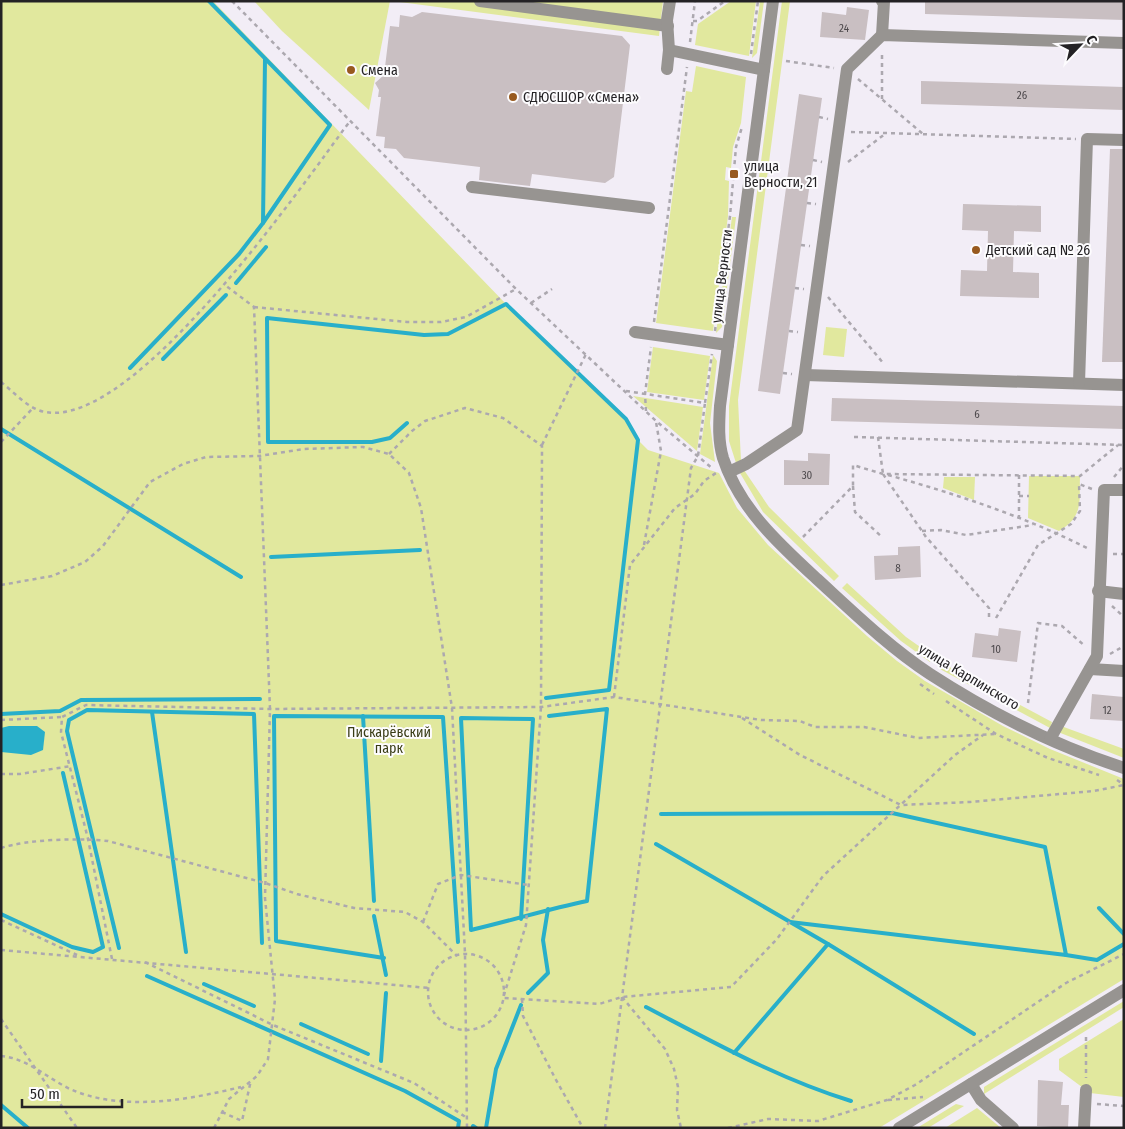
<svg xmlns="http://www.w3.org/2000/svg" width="1125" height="1129" font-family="'Fira Sans Condensed',sans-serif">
	<rect width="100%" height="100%" fill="#f2edf6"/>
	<g fill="#e1e89e">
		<polygon points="1,1 213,1 506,304 626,419 637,439 648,450 719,473 737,508 768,545 867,636 897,661 925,681 1003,726 1050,749 1124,779 1124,979 879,1128 1,1128"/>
		<polygon points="254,1 390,1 369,110 282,31"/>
		<polygon points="392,1 663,1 659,36"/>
		<polygon points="731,1 756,1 749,56 695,45 698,24"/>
		<polygon points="760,1 764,1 757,53 752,58"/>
		<polygon points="782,1 790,1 738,400 741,461 736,463 729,441 729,406"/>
		<polygon points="696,66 746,77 741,123 733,147 731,168 726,167 725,180 729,181 728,216 713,331 656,323 686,91 692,92"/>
		<polygon points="732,217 736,217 722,327 716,333"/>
		<polygon points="826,327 847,329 844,357 823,355"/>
		<polygon points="653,347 710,356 704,400 647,392"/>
		<polygon points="713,355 717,361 710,423 715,462 700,454"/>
		<polygon points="633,396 703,407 697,451"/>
		<polygon points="744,470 769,507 839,576 834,581 763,512 740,473"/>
		<path d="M 1029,476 L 1080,476 C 1079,502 1084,516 1059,531 L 1028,518 Z"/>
		<polygon points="944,477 975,477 974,500 943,488"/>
		<polygon points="847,583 906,637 933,656 930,662 901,641 842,588"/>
		<polygon points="942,663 1052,722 1050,728 938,668"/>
		<polygon points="1061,726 1124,749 1124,758 1058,732"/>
		<polygon points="1124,1001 1124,1007 984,1094 984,1087"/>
		<polygon points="1124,1019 1124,1097 1090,1093 1059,1070 1059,1059"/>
		<polygon points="956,1104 964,1106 928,1128 917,1128"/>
		<polygon points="977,1108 1001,1128 945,1128"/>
	</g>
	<polygon fill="#28afca" points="9,726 37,726 45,732 43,750 31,755 1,752 1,728"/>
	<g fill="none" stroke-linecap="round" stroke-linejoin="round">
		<g stroke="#28afca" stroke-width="4">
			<polyline points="263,223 265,59"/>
			<polyline points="236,283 266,247"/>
			<polyline points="163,359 226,295"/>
			<polyline points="130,368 239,254 263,223 330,125 209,1"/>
			<polyline points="407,423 390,438 372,442 268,442 267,318 424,335 448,334 506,304 626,419 638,440 609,690 546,698"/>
			<polyline points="1,429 241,577"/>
			<polyline points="271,557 420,550"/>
			<polyline points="152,712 186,952"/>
			<polyline points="1,714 60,711 81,700 260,699"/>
			<polyline points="363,716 374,901"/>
			<polyline points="661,814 892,813 1045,847 1066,955 790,922"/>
			<polyline points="656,844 828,944 974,1034"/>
			<polyline points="1099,908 1124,934"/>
			<polyline points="1,914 72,947 93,952 103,947 63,773"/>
			<polyline points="374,916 386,975"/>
			<path d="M 521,919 L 533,719 L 461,718 L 471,930 C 510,921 548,909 587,901 L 607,709 L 549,716"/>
			<polyline points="119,948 67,731 69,720 87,710 254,714 262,943"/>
			<polyline points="1066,955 1097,960 1124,944"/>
			<polyline points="384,958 276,941 274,716 443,717 458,942"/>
			<polyline points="147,976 405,1091 459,1121 458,1128"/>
			<polyline points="204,984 254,1006"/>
			<polyline points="528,993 548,973 543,940 548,909"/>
			<path d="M 646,1007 C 713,1042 779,1079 851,1101"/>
			<polyline points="301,1024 368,1054"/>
			<polyline points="734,1053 828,944"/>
			<polyline points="381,1061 386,993"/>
			<polyline points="1,1105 28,1128"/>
			<polyline points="473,1126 476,1128"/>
			<polyline points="486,1128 496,1069 521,1005"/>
		</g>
	</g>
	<g fill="#c9bfc2">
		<polygon points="925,1 1124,1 1124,20 925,14"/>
		<polygon points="847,7 869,10 865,40 820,37 822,12 846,15"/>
		<polygon points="422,12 622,36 630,45 614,177 605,183 532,174 530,186 479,180 480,167 404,158 396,149 384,148 385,137 376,136 381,97 378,97 379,90 375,83 384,75 390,26 399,27 400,15 412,17"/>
		<polygon points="921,81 1124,87 1124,110 921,104"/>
		<polygon points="799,94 822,98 780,394 758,391"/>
		<polygon points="1110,149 1124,149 1124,362 1102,362"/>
		<polygon points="963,204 1041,206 1041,232 1014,231 1013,272 1039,273 1039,298 960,296 961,270 987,271 988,231 962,230"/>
		<polygon points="832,398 1124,406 1124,429 831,421"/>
		<polygon points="808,453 830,454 829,485 784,485 784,460 808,461"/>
		<polygon points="920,546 921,577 875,580 874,556 898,555 898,547"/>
		<polygon points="999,628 1021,631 1017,662 972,657 975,633 998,636"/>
		<polygon points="1092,694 1124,697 1124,721 1090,719"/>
		<polygon points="1038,1080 1063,1082 1061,1105 1069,1105 1068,1128 1037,1126"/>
	</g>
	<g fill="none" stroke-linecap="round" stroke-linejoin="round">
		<g stroke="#aca8af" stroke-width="2.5" stroke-dasharray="4 4" stroke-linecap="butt">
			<polyline points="232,1 516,289 656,421 713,469"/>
			<polyline points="693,21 697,21 725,1"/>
			<polyline points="690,42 695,1"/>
			<polyline points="751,54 758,1"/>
			<polyline points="786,61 834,68"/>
			<polyline points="858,79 923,134"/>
			<polyline points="882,99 882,54"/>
			<polyline points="819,117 828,119"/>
			<polyline points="851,132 1076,139"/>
			<polyline points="813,160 822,162"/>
			<polyline points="848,162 885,134"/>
			<polyline points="807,203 816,204"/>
			<polyline points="801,245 810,246"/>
			<polyline points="795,288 804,289"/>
			<polyline points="828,297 884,364"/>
			<polyline points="531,303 552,289"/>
			<polyline points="254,307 407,322 441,322 466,317 516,289"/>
			<polyline points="654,322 687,67"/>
			<polyline points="715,331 730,216 736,147 742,127"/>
			<polyline points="789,331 798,332"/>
			<polyline points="783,373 792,374"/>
			<path d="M 1,382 C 14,392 28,409 45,412 C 134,429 301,187 350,121"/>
			<polyline points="626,391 705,403 712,354"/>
			<polyline points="646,411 645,394 651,347"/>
			<polyline points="854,437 1124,445"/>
			<polyline points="878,437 883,474"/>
			<polyline points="1,442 33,408"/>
			<polyline points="542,445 586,354"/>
			<polyline points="389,454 412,431 425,421 465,408 503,418 542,446 541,707 526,925 503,998 599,1004 622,997 731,987 777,939 823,876 955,755 983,735"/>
			<path d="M 888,475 C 956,494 1026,517 1089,549"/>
			<polyline points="1019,475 1019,519"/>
			<polyline points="1114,477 1124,465"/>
			<polyline points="853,486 855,512 882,537"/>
			<polyline points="1019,496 1029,496"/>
			<polyline points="922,531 941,530 966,535 1033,525"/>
			<polyline points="803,537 853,486 853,465 883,474"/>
			<polyline points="644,545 661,451 656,422"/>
			<polyline points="1113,554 1124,554"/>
			<polyline points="1,585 52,576 85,562 103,546 150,482 183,464 206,457 259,456 304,449 363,447 389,454 409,473 421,508 452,708 465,953 467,1128"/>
			<polyline points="1112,606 1124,617"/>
			<polyline points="989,617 989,608 926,537 883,474 1080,476 1118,445"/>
			<polyline points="996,618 1038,545 1071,524 1080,511 1079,484 1092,489"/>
			<polyline points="1110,654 1124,646"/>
			<polyline points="920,684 934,694"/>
			<polyline points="614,697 630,565 675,508 695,494 704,481 716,473"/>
			<polyline points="946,701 996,734 1048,758 1099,775"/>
			<polyline points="1028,703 1038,623 1062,626 1085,646"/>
			<polyline points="742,718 800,755 901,805 970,802 1094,791 1124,785"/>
			<polyline points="1,720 62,717"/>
			<polyline points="1,774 20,774 71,766"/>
			<polyline points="1117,780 1124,785"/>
			<path d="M 1,848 C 29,839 79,838 108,841 L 265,883 L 297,894 L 354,908 L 405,912 L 423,922 L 457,956"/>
			<polyline points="1,920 77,955"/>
			<polyline points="423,922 438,884 461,875 528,885"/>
			<polyline points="1,950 429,988"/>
			<circle cx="466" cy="992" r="38"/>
			<polyline points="112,959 88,839 61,732 62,717 86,705 270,709 541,707 614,697 761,720 800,721 815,727 864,727 918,738 996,734"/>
			<polyline points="145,962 273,1025 414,1083 467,1118"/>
			<polyline points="622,997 665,1049 674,1069 678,1087 677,1110 681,1128"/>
			<polyline points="522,999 523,1016 555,1078 583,1128"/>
			<polyline points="1,1019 77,1128"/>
			<polyline points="1086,1037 1086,1078"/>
			<path d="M 1,1056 C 27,1058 47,1078 70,1089 C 122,1112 188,1100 241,1087"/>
			<polyline points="888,1100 923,1097"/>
			<polyline points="1097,1104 1124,1106"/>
			<polyline points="222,1112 242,1121 251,1080"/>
			<polyline points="214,1128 229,1099 257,1076 268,1059 275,999 265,898 270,709 254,307 225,285"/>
			<polyline points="605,1128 691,468 698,456 705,403"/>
			<polyline points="728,1128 768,1119 818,1121 887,1100 915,1085 1066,983 1124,954"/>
		</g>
		<g stroke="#979491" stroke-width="12">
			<polyline points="480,1 668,26"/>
			<path d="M 773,1 L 720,406 C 719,424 718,441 723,458 C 739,508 780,545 817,579 C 853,612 889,647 930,674 C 990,713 1056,746 1124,768"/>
			<polyline points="882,35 884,2 882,1"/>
			<polyline points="669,50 667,20 670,1"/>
			<polyline points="667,69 669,50 764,70"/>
			<polyline points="472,187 649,208"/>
			<polyline points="635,332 728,345"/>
			<polyline points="805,375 1124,385"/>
			<polyline points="1079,383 1087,139 1124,140"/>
			<polyline points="729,472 746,464 797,430 847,69 882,35 1124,43"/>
			<polyline points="1098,591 1124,594"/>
			<polyline points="1090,669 1124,671"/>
			<polyline points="1050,739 1097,656 1104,490 1124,490"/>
			<polyline points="971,1084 981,1100 1013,1128"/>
			<polyline points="899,1128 1124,990"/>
			<polyline points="1084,1128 1086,1090"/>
		</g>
	</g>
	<g fill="#985a1f" stroke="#fdfcfe" stroke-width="2">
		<circle cx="351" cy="70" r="5"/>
		<circle cx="513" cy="97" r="5"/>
		<rect x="729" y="169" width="10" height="10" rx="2.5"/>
		<circle cx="976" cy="250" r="5"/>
	</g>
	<g text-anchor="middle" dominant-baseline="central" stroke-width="4" stroke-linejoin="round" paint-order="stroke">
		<g font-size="11" fill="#4d494c">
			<text x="844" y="28">24</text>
			<text x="1022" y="95">26</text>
			<text x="977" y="414">6</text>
			<text x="807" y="475">30</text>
			<text x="898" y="568">8</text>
			<text x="996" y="649">10</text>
			<text x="1107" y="710">12</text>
		</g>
		<g font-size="14" fill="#242225" stroke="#fdfcfe" text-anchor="start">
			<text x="361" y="70">Смена</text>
			<text x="523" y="97">СДЮСШОР «Смена»</text>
			<text x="744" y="166">улица<tspan x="744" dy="16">Верности, 21</tspan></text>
			<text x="986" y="250">Детский сад № 26</text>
		</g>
		<g font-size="14" fill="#242225" stroke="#fdfcfe">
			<text transform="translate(722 276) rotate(-83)">улица Верности</text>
			<text transform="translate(969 677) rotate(31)">улица Карпинского</text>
		</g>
		<g font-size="14" fill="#393c15" stroke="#fdfcfe">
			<text x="389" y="732">Пискарёвский<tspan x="389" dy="16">парк</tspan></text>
		</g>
	</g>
	<rect width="1125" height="1129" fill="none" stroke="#242225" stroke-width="5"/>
	<g transform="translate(1080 45) rotate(65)" stroke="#fdfcfe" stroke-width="4" paint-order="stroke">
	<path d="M0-4L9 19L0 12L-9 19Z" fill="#242225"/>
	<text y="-8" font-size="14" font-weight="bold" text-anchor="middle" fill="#242225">С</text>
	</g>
	<path d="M22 1099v8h100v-8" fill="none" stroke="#242225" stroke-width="2.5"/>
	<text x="30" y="1099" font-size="15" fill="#242225" stroke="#fdfcfe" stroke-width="4" paint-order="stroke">50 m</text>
</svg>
